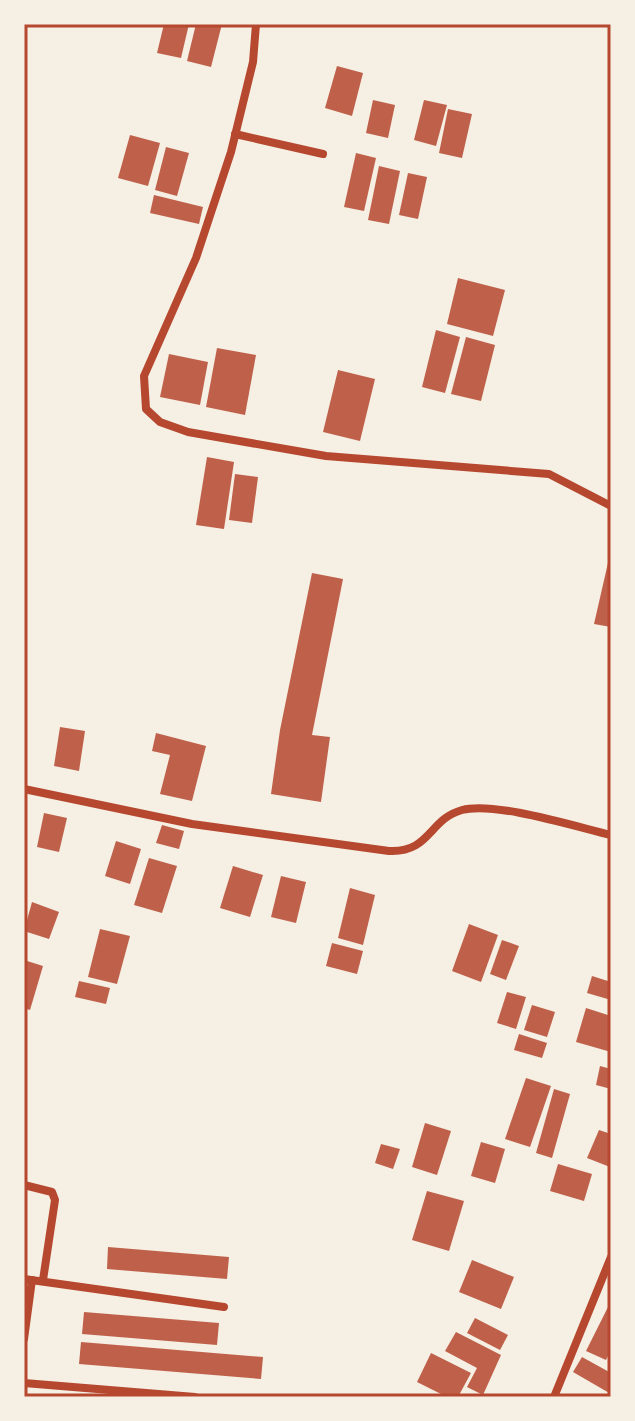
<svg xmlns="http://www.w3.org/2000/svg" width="635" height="1421" font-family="Ubuntu,sans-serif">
	<rect width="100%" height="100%" fill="#f6efe4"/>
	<g fill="#bf614a">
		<polygon points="164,24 189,24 181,58 157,53"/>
		<polygon points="196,24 222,24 211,67 187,61"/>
		<polygon points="337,66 363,73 352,116 325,108"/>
		<polygon points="373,100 395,105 388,138 366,133"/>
		<polygon points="424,100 447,105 436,146 414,140"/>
		<polygon points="448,109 472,114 462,158 439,153"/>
		<polygon points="130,135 160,143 148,186 118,178"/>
		<polygon points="166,147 189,153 177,196 155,190"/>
		<polygon points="356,153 376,158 364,211 344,207"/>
		<polygon points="379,166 400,171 389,224 368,220"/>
		<polygon points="408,173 427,177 418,219 399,215"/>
		<polygon points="154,195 203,207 199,224 150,213"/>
		<polygon points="458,278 505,290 493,336 447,324"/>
		<polygon points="436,330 460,337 445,393 422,387"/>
		<polygon points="466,337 495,345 481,401 451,394"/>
		<polygon points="217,348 256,355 245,415 206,407"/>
		<polygon points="169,354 208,362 200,405 160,397"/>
		<polygon points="338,370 375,379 360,441 323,432"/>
		<polygon points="207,457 234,462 224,529 196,525"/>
		<polygon points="235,474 258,477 252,523 229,520"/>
		<polygon points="610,554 611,554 611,627 594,624"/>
		<polygon points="312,573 343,579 312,735 330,737 321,802 271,794 280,730"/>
		<polygon points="60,727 85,731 79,771 54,766"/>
		<polygon points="156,733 206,746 192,801 160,794 170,755 152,751"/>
		<polygon points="44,813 67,818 59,852 37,847"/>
		<polygon points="162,825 184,831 179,849 156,843"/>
		<polygon points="116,841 141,849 130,884 105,876"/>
		<polygon points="149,858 177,866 162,913 134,905"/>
		<polygon points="233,866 263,875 250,917 220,908"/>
		<polygon points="281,876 306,882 296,923 271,917"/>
		<polygon points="350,888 375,895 363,945 338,938"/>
		<polygon points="32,902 59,912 49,939 24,931"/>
		<polygon points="469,924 498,935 481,982 452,971"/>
		<polygon points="100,929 130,936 117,984 88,977"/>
		<polygon points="502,940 519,946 506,980 490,974"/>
		<polygon points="332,943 363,951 357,974 326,966"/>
		<polygon points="24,960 43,966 30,1010 24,1008"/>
		<polygon points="592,976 611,982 611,1000 587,993"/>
		<polygon points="79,981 110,988 106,1004 75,997"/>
		<polygon points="507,992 526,997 516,1029 497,1023"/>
		<polygon points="532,1005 555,1012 547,1037 524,1030"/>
		<polygon points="586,1008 611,1016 611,1052 576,1042"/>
		<polygon points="519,1034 547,1043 542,1058 514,1050"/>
		<polygon points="600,1066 611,1069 611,1089 596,1085"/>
		<polygon points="526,1078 551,1086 530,1147 505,1139"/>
		<polygon points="554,1089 570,1094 552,1158 536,1153"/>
		<polygon points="425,1123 451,1131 437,1175 412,1167"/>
		<polygon points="599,1130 611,1134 610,1167 587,1158"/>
		<polygon points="481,1142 505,1149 495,1183 471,1176"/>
		<polygon points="381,1144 400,1149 393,1169 375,1163"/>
		<polygon points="558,1164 592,1174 584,1201 550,1191"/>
		<polygon points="427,1191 464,1201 449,1251 412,1240"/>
		<polygon points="108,1247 229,1257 227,1279 107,1269"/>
		<polygon points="472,1260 514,1277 501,1309 459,1292"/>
		<polygon points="608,1307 611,1309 611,1350 606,1360 586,1351"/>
		<polygon points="84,1312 219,1323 217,1345 82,1334"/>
		<polygon points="475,1318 508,1335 500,1350 467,1333"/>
		<polygon points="456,1332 501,1355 483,1395 467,1387 477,1368 445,1351"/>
		<polygon points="81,1342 263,1357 261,1379 79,1364"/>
		<polygon points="431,1353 471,1373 458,1397 447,1397 417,1382"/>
		<polygon points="582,1357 611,1373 611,1394 573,1372"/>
	</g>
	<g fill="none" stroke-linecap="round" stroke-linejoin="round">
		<g stroke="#b5482f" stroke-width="8">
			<polyline points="256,24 253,62 231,152 196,258 144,376 146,409 160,422 188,432 326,456 549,474 611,506"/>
			<polyline points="235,134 323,154"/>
			<path d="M 24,789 L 192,824 L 389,851 C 430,853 429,819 462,810 C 494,801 577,827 611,835"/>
			<polyline points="24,1185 52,1192 55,1200 43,1280"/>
			<polyline points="24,1279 224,1307"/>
			<polyline points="24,1339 32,1280"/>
			<polyline points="24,1383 195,1397"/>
			<polyline points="554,1397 611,1257"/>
		</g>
	</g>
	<rect width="635" height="1421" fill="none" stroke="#f6efe4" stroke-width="52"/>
	<rect x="26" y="26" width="583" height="1369" fill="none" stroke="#b5482f" stroke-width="3"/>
</svg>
